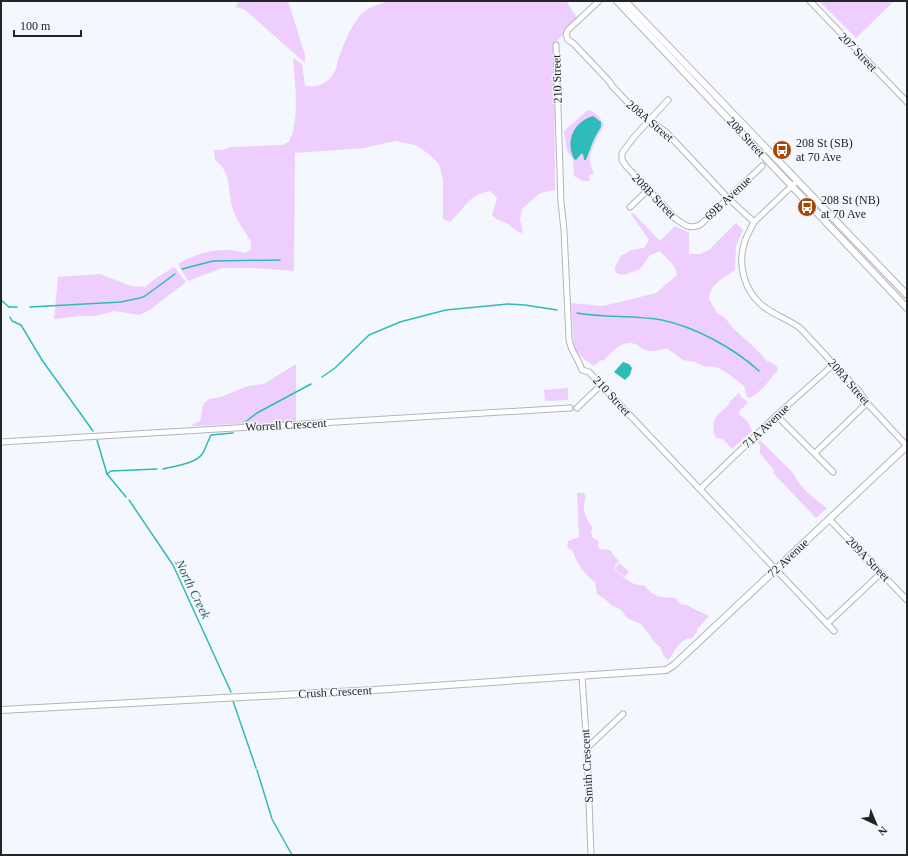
<svg xmlns="http://www.w3.org/2000/svg" width="908" height="856" font-family="Georgia,serif">
	<rect width="100%" height="100%" fill="#f4f8fe"/>
	<g fill="#edcefd" fill-rule="evenodd">
		<polygon points="240,1 288,1 305,55 305,63 244,9 235,7"/>
		<path d="M 387,1 L 566,1 L 578,19 L 554,44 L 555,190 L 540,193 L 522,209 L 520,219 L 523,233 C 516,232 513,227 506,223 C 501,221 496,220 492,215 L 497,198 L 490,191 C 467,196 466,207 450,222 L 443,219 L 443,180 L 439,164 L 429,154 L 415,145 L 395,141 L 364,148 L 295,153 L 294,271 L 255,268 L 222,268 L 188,281 L 178,264 C 191,256 208,250 224,250 C 231,249 239,252 246,253 L 251,249 L 251,242 C 245,231 235,219 232,206 C 227,187 232,173 215,160 L 214,150 L 222,150 L 230,147 L 282,145 L 289,142 C 300,119 295,83 293,58 L 302,64 L 305,86 C 318,88 329,83 335,71 C 337,67 337,63 338,59 C 344,45 349,29 359,17 C 368,6 375,7 387,1 Z"/>
		<polygon points="819,1 894,1 856,38"/>
		<path d="M 588,110 C 594,111 603,120 604,125 C 600,132 589,152 590,160 C 590,165 593,170 594,175 L 591,174 L 588,177 L 590,179 L 589,181 L 583,181 L 574,176 L 573,159 L 567,151 L 564,132 L 566,129 ZM 601,127 L 594,139 L 586,160 L 583,154 L 581,154 L 574,159 L 570,148 Z"/>
		<path d="M 633,213 L 660,241 L 675,226 L 689,233 L 689,254 L 700,254 L 709,250 L 736,223 L 743,230 L 736,246 L 735,270 L 719,281 L 713,287 L 710,293 L 709,299 L 717,313 L 724,317 L 734,329 L 756,349 L 767,361 L 774,364 L 778,368 C 777,373 775,373 773,376 C 766,385 760,392 750,398 L 747,397 L 744,386 L 726,372 L 716,367 L 703,366 L 695,362 L 683,360 L 668,349 C 662,349 655,352 649,351 C 642,350 640,346 635,344 C 622,339 611,353 603,361 L 601,360 L 594,366 C 586,360 578,356 574,347 L 571,303 L 603,306 L 656,293 L 677,275 C 676,265 666,258 660,251 L 650,255 L 640,269 L 624,275 L 618,274 L 615,271 L 615,267 L 621,256 L 631,250 L 644,248 L 649,240 L 631,214 Z"/>
		<polygon points="174,267 186,282 151,309 140,315 114,311 96,316 82,316 54,319 58,277 100,274 131,286 145,287 156,278"/>
		<polygon points="296,364 296,421 192,426 193,424 199,422 201,418 202,409 204,403 209,399 221,397 248,386 264,384"/>
		<polygon points="568,388 568,400 545,401 544,390"/>
		<path d="M 739,393 L 741,397 L 748,402 L 739,412 L 739,414 L 748,422 L 752,431 L 732,449 L 723,439 L 716,438 C 709,420 717,415 730,404 L 729,402 Z"/>
		<path d="M 760,440 L 794,474 C 799,488 815,499 827,508 L 816,518 L 773,473 L 774,470 L 760,453 L 760,446 L 758,442 Z"/>
		<path d="M 577,493 L 584,493 C 587,498 584,501 584,506 C 583,512 589,524 593,528 L 591,531 L 592,537 L 599,542 L 598,546 L 599,549 L 610,550 L 614,556 L 619,561 L 615,565 L 614,569 L 619,563 L 629,571 L 625,577 L 614,569 L 614,570 C 624,576 632,587 644,585 C 654,598 660,597 675,598 L 682,605 L 684,604 L 709,616 L 697,629 L 697,632 L 691,639 L 689,638 C 678,641 675,652 668,660 L 664,656 L 660,647 L 653,641 L 649,634 L 641,624 L 627,618 L 621,610 L 611,605 L 605,599 L 597,594 L 595,582 C 584,574 577,564 572,550 L 569,549 L 567,545 L 568,541 L 579,537 Z"/>
	</g>
	<g fill="#2fbbb7">
		<path d="M 593,116 L 601,122 L 601,127 L 594,139 L 586,160 L 584,160 L 583,154 L 581,154 L 576,160 L 574,159 C 565,140 574,122 593,116 Z"/>
		<polygon points="623,362 629,364 632,368 630,375 625,380 614,372"/>
	</g>
	<g fill="none" stroke-linecap="round" stroke-linejoin="round">
		<g stroke="#2fbbb7" stroke-width="1.5">
			<polyline points="182,269 213,261 280,260"/>
			<polyline points="1,300 9,307"/>
			<polyline points="9,307 17,307"/>
			<polyline points="30,307 121,302 140,298 145,296 175,274"/>
			<path d="M 577,313 C 605,318 634,315 662,320 C 695,327 734,348 759,371"/>
			<polyline points="10,317 12,321 21,325 42,360 93,431"/>
			<polyline points="322,377 335,368 369,335 400,322 415,318 446,310 508,304 525,305 557,310"/>
			<polyline points="244,423 257,413 311,384"/>
			<polyline points="97,440 107,474 126,497"/>
			<path d="M 163,469 C 175,466 196,464 203,453 C 206,447 208,441 211,435 L 233,433"/>
			<polyline points="107,474 111,471 157,469"/>
			<polyline points="129,500 173,565 231,692"/>
			<polyline points="233,701 256,768"/>
			<polyline points="257,770 272,819 292,855"/>
		</g>
		<g stroke="#b2b6bb" stroke-width="7">
			<g id="minor">
				<polyline points="599,1 568,30 566,35 568,40 573,43 609,81 612,86 634,109 666,132 728,198 754,222"/>
				<polyline points="810,1 907,102"/>
				<path d="M 556,45 L 561,202 L 564,230 L 569,339 C 571,353 578,357 582,370 L 589,372 L 834,631"/>
				<path d="M 668,100 L 634,137 L 622,153 L 622,160 L 626,166 L 676,219 C 686,226 689,229 700,225 L 762,166"/>
				<path d="M 797,181 L 754,222 C 751,228 747,235 745,241 C 737,264 744,291 763,306 C 774,315 788,319 800,328 L 859,391 L 867,403 L 907,446"/>
				<polyline points="630,207 648,190"/>
				<polyline points="577,408 601,385"/>
				<polyline points="777,416 833,472"/>
				<polyline points="1,442 570,408"/>
				<polyline points="815,453 867,403"/>
				<polyline points="700,489 779,413 834,364"/>
				<polyline points="829,519 907,600"/>
				<polyline points="827,624 881,573"/>
				<polyline points="582,676 587,748 591,855"/>
				<polyline points="587,748 623,714"/>
			</g>
		</g>
		<g stroke="#b2b6bb" stroke-width="8">
			<g id="major">
				<polyline points="617,1 907,308"/>
				<polyline points="625,1 907,295"/>
				<polyline points="1,710 375,690 666,670 674,665 907,446"/>
			</g>
		</g>
		<use href="#minor" stroke="#fff" stroke-width="5"/>
		<use href="#major" stroke="#fff" stroke-width="6"/>
	</g>
	<defs>
		<g id="bus-disc" transform="scale(1)"><circle r="9.5" fill="#a84606" stroke="#f4f8fe"/><path d="M-5-6H5V4H4V6H2V4H-2V6H-4V4H-5ZM-3.5-4V0h7V-4ZM-3.5 1.2v1.5H-2V1.2ZM2 1.2v1.5H3.5V1.2Z" fill="#fff"/></g>
	</defs>
	<g fill-rule="evenodd">
		<use href="#bus-disc" x="782" y="150"/>
		<use href="#bus-disc" x="807" y="207"/>
	</g>
	<g text-anchor="middle" dominant-baseline="central" stroke-width="3" stroke-linejoin="round" paint-order="stroke">
		<g font-size="12" fill="#232426" stroke="#f4f8fe">
			<text transform="translate(858 52) rotate(46)">207 Street</text>
			<text transform="translate(557 79) rotate(-92)">210 Street</text>
			<text transform="translate(650 121) rotate(40)">208A Street</text>
			<text transform="translate(746 137) rotate(47)">208 Street</text>
			<text transform="translate(654 196) rotate(46)">208B Street</text>
			<text transform="translate(728 198) rotate(-43)">69B Avenue</text>
			<text transform="translate(849 382) rotate(49)">208A Street</text>
			<text transform="translate(612 396) rotate(47)">210 Street</text>
			<text transform="translate(286 425) rotate(-3)">Worrell Crescent</text>
			<text transform="translate(766 426) rotate(-43)">71A Avenue</text>
			<text transform="translate(788 558) rotate(-43)">72 Avenue</text>
			<text transform="translate(868 559) rotate(46)">209A Street</text>
			<text transform="translate(335 692) rotate(-3)">Crush Crescent</text>
			<text transform="translate(587 766) rotate(-93)">Smith Crescent</text>
		</g>
		<g font-size="12" fill="#232426" stroke="#f4f8fe" text-anchor="start">
			<text x="796" y="143">208 St (SB)<tspan x="796" dy="14">at 70 Ave</tspan></text>
			<text x="821" y="200">208 St (NB)<tspan x="821" dy="14">at 70 Ave</tspan></text>
		</g>
		<g font-size="13" font-style="italic" fill="#2c6260" stroke="#f4f8fe">
			<text transform="translate(193 589) rotate(64)">North Creek</text>
		</g>
	</g>
	<rect width="908" height="856" fill="none" stroke="#232426" stroke-width="4"/>
	<g transform="translate(876 824) rotate(136)" stroke="#f4f8fe" stroke-width="3" paint-order="stroke">
	<path d="M0-3L7 15L0 10L-7 15Z" fill="#232426"/>
	<text y="-6" font-size="11" font-weight="bold" text-anchor="middle" fill="#232426">N</text>
	</g>
	<path d="M14 30v6h67v-6" fill="none" stroke="#232426" stroke-width="2"/>
	<text x="20" y="30" font-size="12" fill="#232426" stroke="#f4f8fe" stroke-width="3" paint-order="stroke">100 m</text>
</svg>
